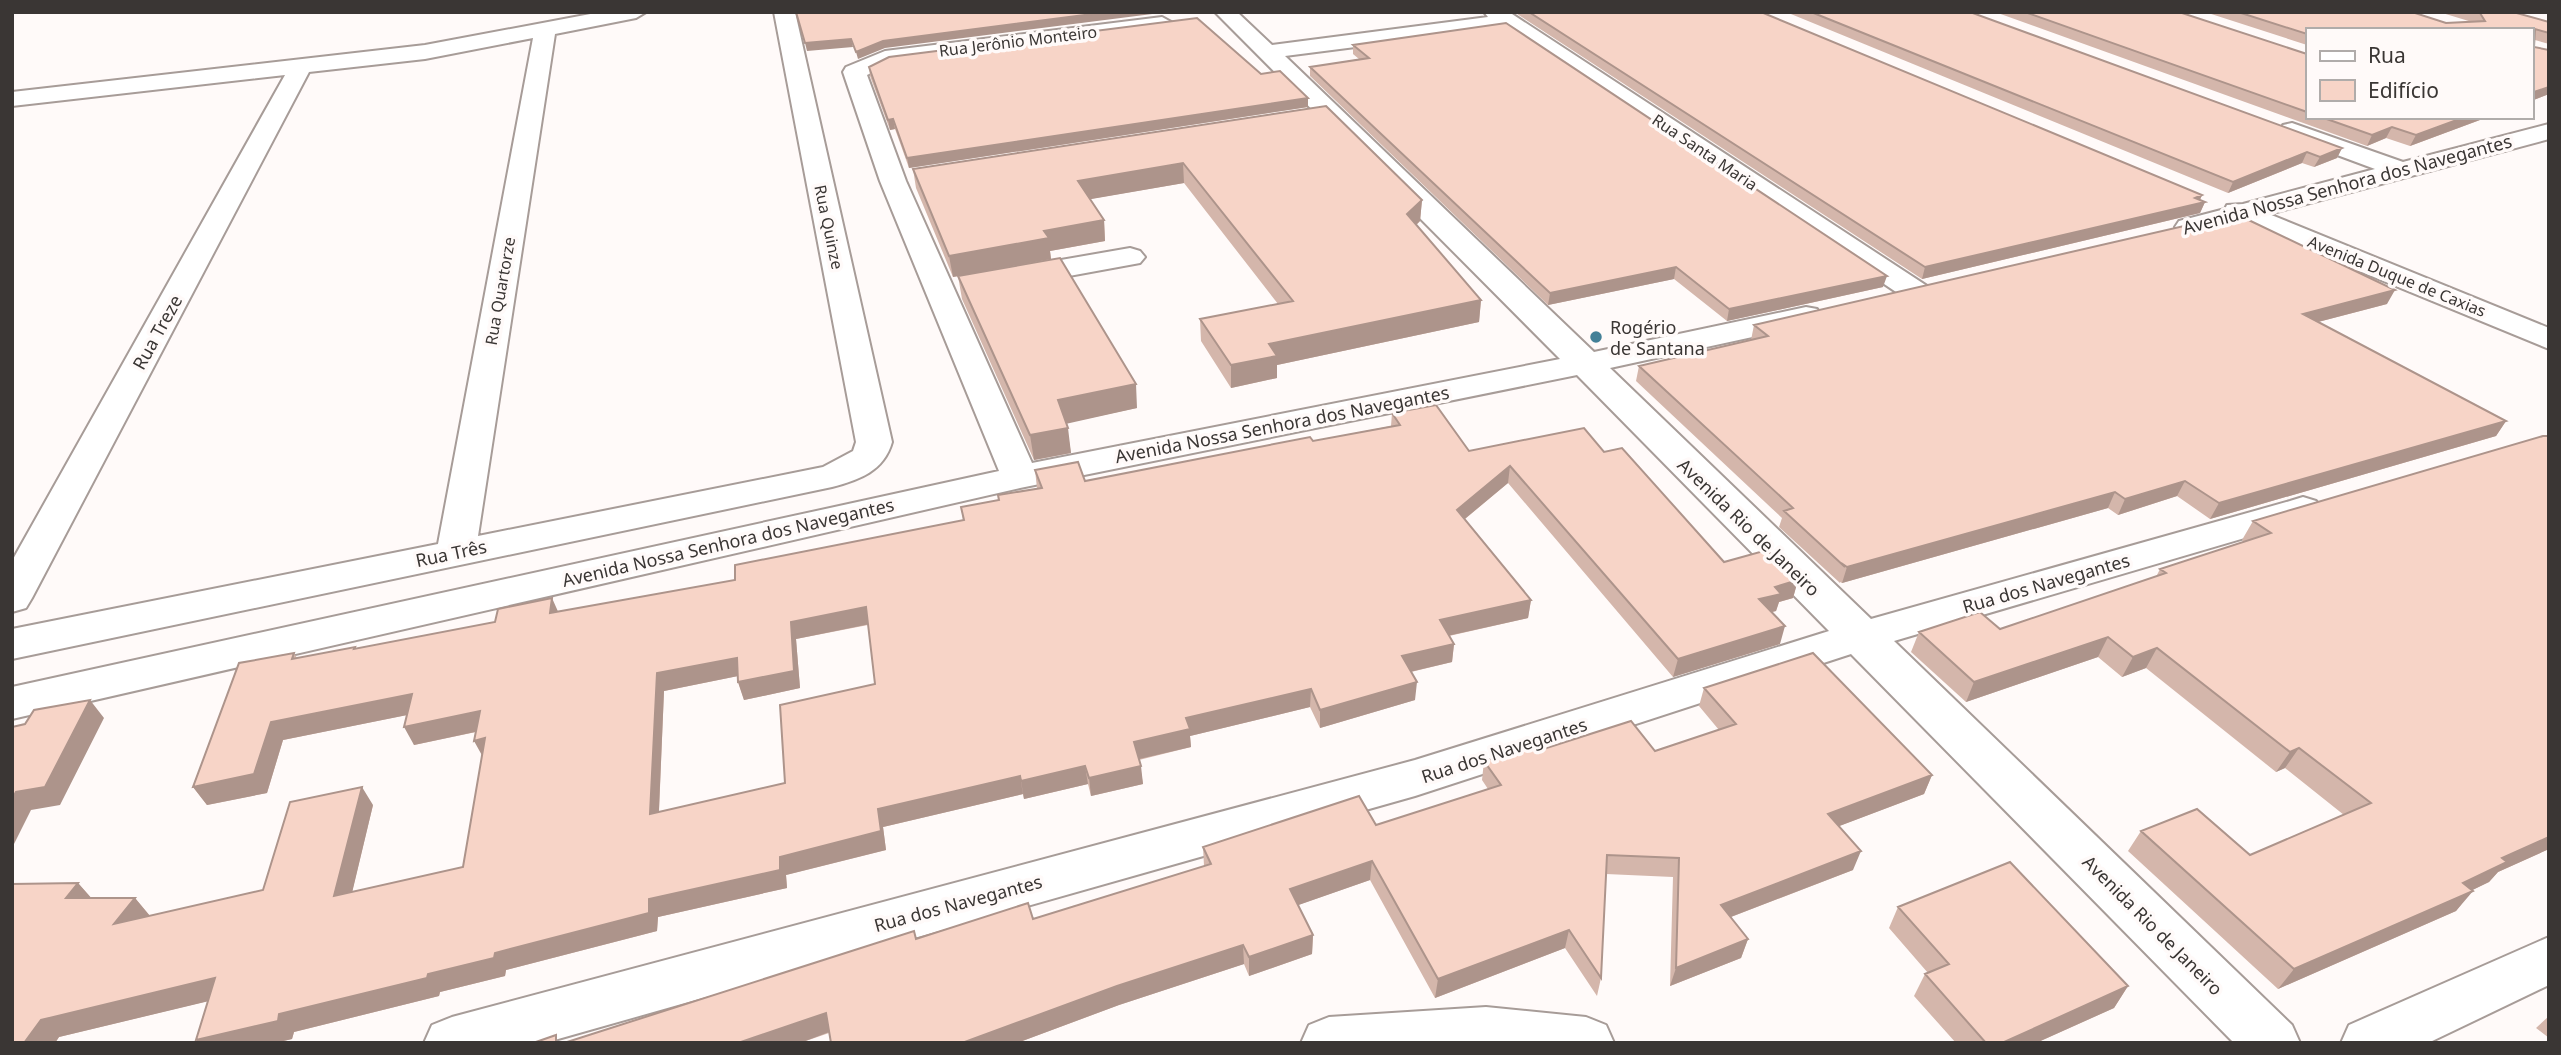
<svg xmlns="http://www.w3.org/2000/svg" width="2561" height="1055" font-family="'Noto Sans',sans-serif">
<style>
.lines{fill:none;stroke-linecap:round;stroke-linejoin:round}
.street-casing{stroke:#a79c98;stroke-width:4}
.street{fill:#fff;fill-rule:evenodd}
.wall{fill:#d4b6ab;fill-rule:evenodd}
.shaded-wall{fill:#ad948b}
.building{fill:#f7d4c7;stroke:#ad948b;stroke-width:2;fill-rule:evenodd}
.poi-dot{fill:#438097;stroke:#fffaf9;stroke-width:2.5}
.labels{text-anchor:middle;dominant-baseline:central;stroke-width:7;stroke-linejoin:round;paint-order:stroke}
.far-street-label{font-size:16px;fill:#3a3634;stroke:#fffaf9}
.street-label{font-size:18px;fill:#3a3634;stroke:#fffaf9}
.poi-label{font-size:18px;fill:#3a3634;stroke:#fffaf9;text-anchor:start}
</style>
<rect width="100%" height="100%" fill="#fffaf9"/>
<g class="lines">
<g class="street-casing">
<path id="street" d="M601 12H646L636 18 555 34 478 536 823 467 853 451 856 442 774 12H795L892 442C884 471 859 480 832 487L12 659V629L438 544 533 38 425 59 309 72 32 598 26 608 12 612V561L285 75 12 106V92L425 45Z
M1215 12H1237L1272 45 1488 17 1484 12H1509L1927 286 1931 292 1927 298 1916 301 1905 298 1504 28 1285 56 1594 352 1806 307 1817 309 1822 316 1817 323 1610 368 1871 619 2290 501 2303 497 2316 501 2322 509 2316 517 1894 641 2292 1025 2300 1043H2234L1851 654 1415 796 544 1043H424L432 1025 452 1017 1415 760 1829 631 1577 375 1020 488 12 719V687L999 471 880 181 843 72 846 67 885 51 1162 17 1173 23 1162 29 890 64 867 75 906 181 1032 463 1560 359Z
M2292 123 2403 162 2549 124V139L2269 214 2549 328V349L2240 222 2189 235 2179 233 2175 227 2179 221 2225 209 2227 205 2243 204 2375 169 2283 135 2280 130 2283 125Z
M1130 248 1140 251 1145 257 1140 263 1015 286 1004 283 1000 277 1004 271 1015 268Z
M2549 937V985L2428 1043H2341L2349 1025Z
M1486 1007 1586 1017 1606 1025 1614 1043H1301L1309 1025 1329 1017Z"/>
</g>
<use href="#street" class="street"/>
</g>
<path class="wall" d="M1514 12H1761L2202 195 2200 200 2205 202 2200 213 1922 279Z
M1786 12H1970L2342 148 2337 158 2314 167 2302 163 2228 193Z
M1995 12H2179L2307 54V117H2488L2410 146 2386 138 2367 146Z
M2205 12H2412L2446 23 2472 22 2439 12H2513L2549 22V44L2535 40 2534 47 2549 50V94L2531 101 2307 30V45Z
M1353 45 1883 287 1727 321 1674 279 1548 305 1310 76V67L1359 59 1353 54Z
M869 67 1261 74 1308 107 909 168 895 129 890 130 870 76Z
M1326 106 1422 200 1420 221 1416 225 1481 300 1479 322 1277 365V378L1231 388 1201 341 1200 319 1278 304 1184 183 1090 199 1104 220 1105 241 1050 251 1051 259 953 277 916 188 913 169Z
M958 276 1137 408 1066 423 1071 453 1034 460 962 299Z
M2387 304 2318 322 2506 421 2496 436 2210 519 2177 496 2118 515 2108 508 1842 583 1840 582V583L1779 527 1782 518 1636 381 1639 366 1751 340 1754 325Z
M1392 413 1469 451 1604 452 1724 562 1798 580 1793 598 1779 602 1776 611 1772 612 1780 644 1673 677 1508 483 1465 519 1531 600 1528 618 1449 636 1454 644 1452 662 1411 672 1415 700 1320 728 1310 707 1190 736 1191 747 1139 760 1143 784 1091 796 1088 784 1024 799 1023 794 883 827 886 850 786 875 787 888 658 917 657 931 506 970 505 976 440 992 439 996 294 1032 292 1039 275 1043H198L208 1001 59 1037 55 1043H12L78 883 91 898H135L150 916 263 890 373 805 352 892 463 867 482 755 476 732 414 745 407 715 283 740 267 793 207 805 193 787 294 653 297 658 355 647 356 649 558 612 735 580 963 520 961 507 999 500 1037 488 1035 470 1085 481 1313 441 1391 426ZM868 625 875 684 785 783 659 812 664 691 738 676V682L744 700 800 688 796 639Z
M2549 436V849L2498 872 2489 882 2472 890 2456 911 2278 989 2128 851 2141 831 2250 855 2344 815 2285 768 2276 772 2146 668 2122 677 2098 657 1966 702 1911 652 1919 632 2000 629 2156 577 2160 569 2244 542 2242 540 2253 521Z
M1704 688 1932 775 1924 794 1839 826 1853 870 1731 917 1748 939 1741 958 1670 986 1673 877 1606 874 1601 978 1597 996 1565 948 1435 998 1370 880 1298 905 1313 935 1312 954 1249 976 1244 964 1119 1005 1017 1043H831L829 1033 800 1043H564L916 939 1033 919 1204 866 1203 847 1376 825 1488 789 1482 780 1484 761 1540 750 1655 751 1719 730 1699 706Z
M1898 907 2128 986 2114 1008 2036 1043H1956L1914 996 1925 974 1928 973 1889 928Z
M2549 1016V1038L2536 1028Z"/>
<path class="shaded-wall" d="M1108 12H1168L885 48 858 59 856 52 883 41Z
M851 39 853 47 807 51 805 43Z
M2549 87V94L2531 101V93Z
M1308 98V107L909 168 907 158Z
M2465 117H2488L2410 146 2416 135Z
M893 119 895 129 890 130 888 120Z
M2392 127 2386 138 2367 146 2372 135Z
M2342 148 2337 158 2314 167 2320 157Z
M2307 152 2302 163 2228 193 2233 182Z
M1183 163 1184 183 1080 201 1078 181Z
M2202 195 2198 204 2205 202 2200 213 1922 279 1925 267 2195 198Z
M1422 200 1420 221 1406 235 1407 214Z
M1104 220 1105 241 1050 251 1051 259 953 277 949 256 1044 231Z
M1676 267 1674 279 1548 305 1550 293Z
M1887 276 1883 287 1727 321 1729 309Z
M2395 290 2387 304 2295 328 2303 314Z
M1481 300 1479 322 1277 365V378L1231 388V365L1269 344Z
M1136 384 1137 408 1061 425 1058 400Z
M2506 421 2496 436 2210 519 2219 503Z
M1068 428 1071 453 1034 460 1030 435Z
M1510 466 1508 483 1455 527 1457 510Z
M2185 481 2177 496 2118 515 2125 499Z
M2115 492 2108 508 1842 583 1847 567Z
M1798 580 1793 598 1779 602 1776 611 1754 616 1759 599 1775 587Z
M552 598 560 616 550 613Z
M1531 600 1528 618 1438 638 1440 620Z
M866 607 870 624 796 639 800 688 744 700 738 682 791 622Z
M1785 626 1780 644 1673 677 1678 659Z
M2108 637 2098 657 1966 702 1974 682Z
M1454 644 1452 662 1401 674 1402 656Z
M2157 648 2146 668 2122 677 2133 657Z
M737 658 743 675 664 691 658 832 650 814 657 673Z
M1417 682 1415 700 1320 728V710Z
M1311 689 1310 707 1190 736 1191 747 1135 760 1134 742 1186 718Z
M412 694 422 712 283 740 267 793 207 805 193 787 271 722Z
M90 700 104 718 60 805 31 810 12 848V799L16 792Z
M480 711 489 729 414 745 404 727Z
M485 738 484 759 474 741Z
M2299 748 2285 768 2276 772 2290 752Z
M1085 766 1088 784 1024 799 1021 781Z
M1141 766 1143 784 1091 796 1089 778Z
M1932 775 1924 794 1821 833 1828 814Z
M1020 776 1023 794 883 827 886 850 786 875 787 888 658 917 657 931 506 970 505 976 440 992 439 996 294 1032 292 1039 275 1043H198L196 1040 279 1014 428 974 495 953 649 899 780 857 878 809Z
M362 787 373 805 347 914 334 896Z
M2549 837V849L2498 872 2489 882 2446 903 2463 883 2502 858Z
M1861 851 1853 870 1715 923 1721 905Z
M1372 861 1370 880 1290 908V889Z
M78 883 94 901 66 898Z
M2473 891 2456 911 2278 989 2294 969Z
M135 898 150 916 114 924Z
M1569 930 1565 948 1435 998 1438 979Z
M1313 935 1312 954 1249 976V957Z
M1748 939 1741 958 1670 986 1676 968Z
M1243 945 1244 964 1119 1005 1017 1043H962L1117 986Z
M215 978 230 996 59 1037 55 1043H24L41 1020Z
M2128 986 2114 1008 2036 1043H2002Z
M826 1013 832 1031 800 1043H738Z"/>
<path class="building" d="M796 12H1108L883 41 856 52 851 39 805 43Z
M1529 12H1761L2202 195 2195 198 2205 202 1925 267Z
M1811 12H1970L2342 148 2320 157 2307 152 2233 182Z
M2025 12H2179L2307 54V112Z
M2238 12H2412L2446 23 2485 21 2480 13 2477 12H2513L2549 22V33L2535 29 2534 47 2549 50V87L2531 93V30H2307V34Z
M1197 18 1261 74 1280 71 1308 98 907 158 893 119 888 120 869 67 889 57Z
M1506 23 1887 276 1729 309 1676 267 1550 293 1310 67 1369 58 1353 45Z
M1326 106 1422 200 1407 214 1481 300 1269 344 1277 356 1231 365 1200 319 1293 301 1183 163 1078 181 1104 220 1044 231 1049 238 949 256 913 169Z
M2321 117H2465L2416 135 2392 127 2372 135Z
M2236 214 2395 290 2303 314 2506 421 2219 503 2185 481 2125 499 2115 492 1847 567 1844 565 1845 567 1784 511 1793 508 1639 366 1768 336 1754 325Z
M1060 258 1136 384 1058 400 1068 428 1030 435 958 276Z
M1436 405 1469 451 1584 428 1604 452 1622 448 1724 562 1767 550 1798 580 1775 587 1781 594 1759 599 1785 626 1678 659 1510 466 1457 510 1531 600 1440 620 1454 644 1402 656 1417 682 1320 710 1311 689 1186 718 1190 729 1134 742 1141 766 1089 778 1085 766 1021 781 1020 776 878 809 881 831 780 857V870L649 899V913L495 953 494 958 428 974 427 978 279 1014 278 1021 196 1040 215 978 41 1020 24 1043H12V884L78 883 66 898H135L114 924 263 890 290 802 362 787 334 896 463 867 485 738 474 741 480 711 404 727 412 694 271 722 254 774 193 787 239 663 294 653 292 659 355 647 354 649 495 622 498 609 552 598 550 613 735 580V565L964 520 961 507 999 500 998 495 1042 488 1035 470 1078 462 1085 481 1310 437 1313 441 1400 425 1392 413ZM866 607 875 684 780 705 785 783 650 814 657 673 737 658 738 682 794 671 791 622Z
M2543 436H2549V837L2502 858 2507 862 2463 883 2473 891 2294 969 2141 831 2197 809 2250 855 2371 803 2299 748 2290 752 2157 648 2133 657 2108 637 1974 682 1919 632 1980 612 2000 629 2166 573 2160 569 2271 533 2253 521Z
M1813 653 1932 775 1828 814 1861 851 1721 905 1748 939 1676 968 1679 858 1607 855 1601 978 1569 930 1438 979 1372 861 1290 889 1313 935 1249 957 1243 945 1117 986 962 1043H831L826 1013 738 1043H564L914 931 916 939 1028 903 1033 919 1211 864 1203 847 1359 796 1376 825 1501 785 1484 761 1536 745 1540 750 1631 721 1655 751 1736 724 1704 688Z
M90 700 45 787 16 792 12 799V727L25 724 34 710Z
M2010 862 2128 986 2002 1043H1986L1925 974 1949 964 1898 907Z
M556 1035V1043H533Z"/>
<circle class="poi-dot" cx="1596" cy="337" r="7"/>
<g class="labels">
<g class="far-street-label">
<text transform="translate(1018 41) rotate(-7)">Rua Jerônio Monteiro</text>
<text transform="translate(1705 152) rotate(34)">Rua Santa Maria</text>
<text transform="translate(829 227) rotate(78)">Rua Quinze</text>
<text transform="translate(2397 276) rotate(22)">Avenida Duque de Caxias</text>
<text transform="translate(500 291) rotate(-80)">Rua Quartorze</text>
</g>
<g class="street-label">
<text transform="translate(2347 184) rotate(-15)">Avenida Nossa Senhora dos Navegantes</text>
<text transform="translate(157 332) rotate(-61)">Rua Treze</text>
<text transform="translate(1282 424) rotate(-11)">Avenida Nossa Senhora dos Navegantes</text>
<text transform="translate(1749 527) rotate(44)">Avenida Rio de Janeiro</text>
<text transform="translate(728 542) rotate(-13)">Avenida Nossa Senhora dos Navegantes</text>
<text transform="translate(451 553) rotate(-12)">Rua Três</text>
<text transform="translate(2046 583) rotate(-16)">Rua dos Navegantes</text>
<text transform="translate(1504 750) rotate(-18)">Rua dos Navegantes</text>
<text transform="translate(958 903) rotate(-15)">Rua dos Navegantes</text>
<text transform="translate(2153 925) rotate(45)">Avenida Rio de Janeiro</text>
</g>
<g class="poi-label">
<text x="1610" y="327">Rogério<tspan x="1610" dy="21">de Santana</tspan></text>
</g>
</g>
<rect width="2561" height="1055" fill="none" stroke="#3a3634" stroke-width="28"/>
<rect x="2306" y="28" width="228" height="91" fill="#fffaf9" stroke="#b0acaa" stroke-width="2"/>
<rect x="2320" y="51" width="35" height="10" fill="#ffffff" stroke="#b0acaa" stroke-width="2"/>
<text x="2368" y="63" font-size="21" fill="#3a3634">Rua</text>
<rect x="2320" y="80" width="35" height="21" fill="#f7d4c7" stroke="#b0acaa" stroke-width="2"/>
<text x="2368" y="98" font-size="21" fill="#3a3634">Edifício</text>
</svg>
